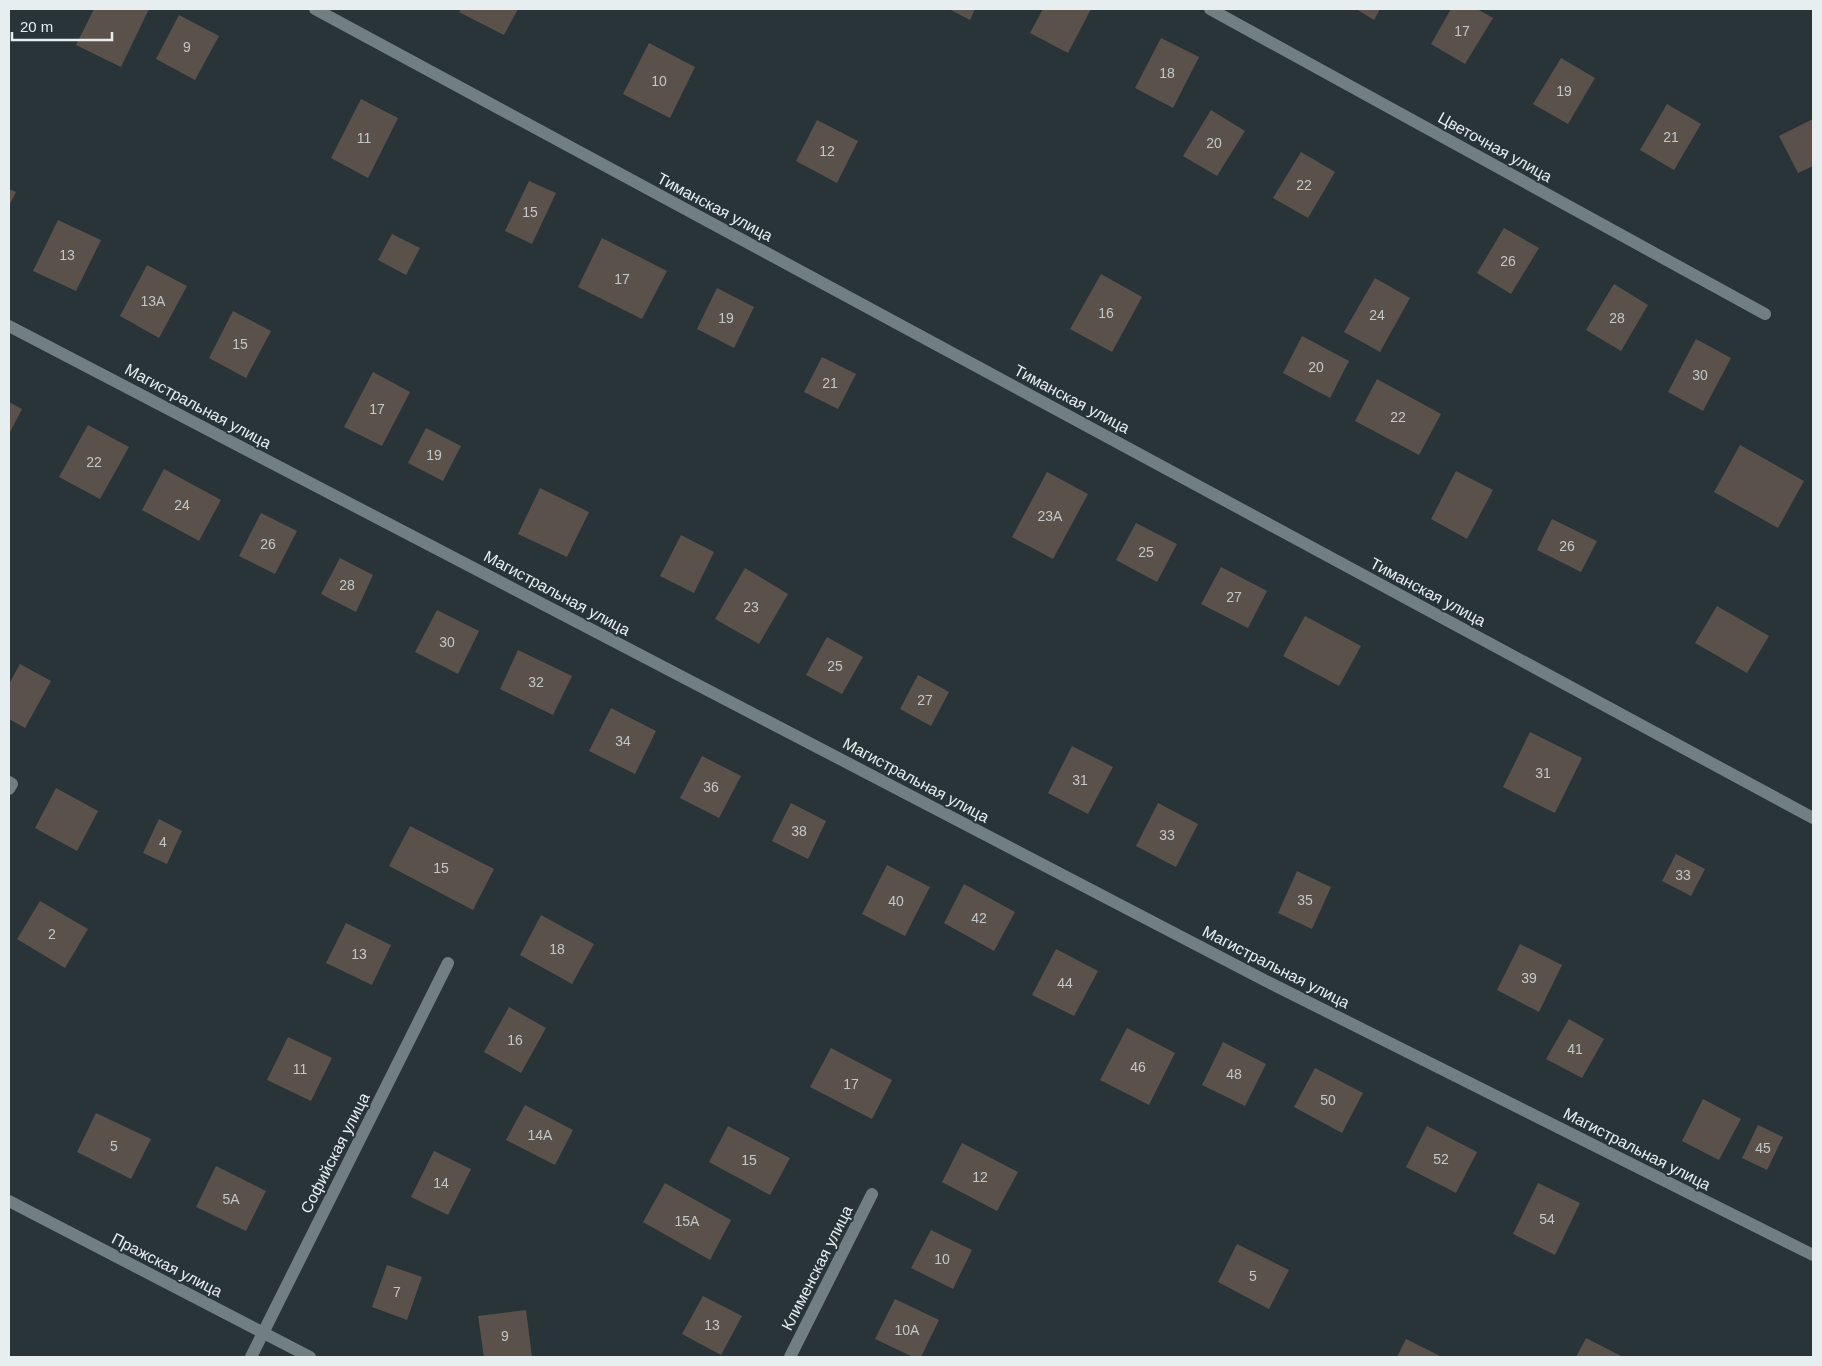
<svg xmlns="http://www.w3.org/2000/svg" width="1822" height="1366" font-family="Arial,sans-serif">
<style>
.building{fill:#5b514b}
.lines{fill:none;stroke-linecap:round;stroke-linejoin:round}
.lane{stroke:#717e82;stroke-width:12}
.street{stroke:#717e82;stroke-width:12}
.labels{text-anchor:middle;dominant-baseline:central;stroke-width:4;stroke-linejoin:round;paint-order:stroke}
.number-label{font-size:14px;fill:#c4c7c7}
.street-label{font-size:16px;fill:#e7eef0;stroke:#283437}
</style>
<rect width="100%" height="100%" fill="#283437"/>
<path class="building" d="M94 9H149L121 67 76 45Z
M461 9H518L504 35 459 12Z
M949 9H975L970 20Z
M1043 9H1091L1068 53 1030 33Z
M1356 9H1380L1374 20Z
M1451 9H1477L1493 18 1465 64 1431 44Z
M179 15 219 36 195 80 156 59Z
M1161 38 1199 57 1173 108 1135 88Z
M649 43 695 67 670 118 623 94Z
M1561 58 1595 78 1568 124 1533 104Z
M361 99 398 118 368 178 331 158Z
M1667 104 1701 124 1674 170 1640 150Z
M1211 110 1245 131 1217 176 1183 156Z
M1813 119V166L1798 173 1779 136Z
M817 120 858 141 837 183 796 161Z
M1301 152 1335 172 1308 218 1273 198Z
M529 181 556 193 532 244 505 231Z
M9 189 16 192 9 206Z
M58 220 101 240 76 291 33 271Z
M1504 228 1539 248 1511 294 1477 273Z
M392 234 420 248 406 275 378 260Z
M602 238 667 271 642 319 578 287Z
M147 265 187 286 159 338 120 316Z
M1101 274 1142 297 1112 352 1070 329Z
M1375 278 1410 298 1380 352 1344 332Z
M1614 284 1648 305 1621 351 1586 330Z
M717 288 754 307 734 348 697 329Z
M233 311 271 331 246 378 209 358Z
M1302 336 1349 361 1330 398 1283 373Z
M1696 339 1731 358 1703 411 1668 392Z
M822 357 856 374 838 409 804 392Z
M373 372 410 392 382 446 344 427Z
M1377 379 1441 414 1419 455 1355 421Z
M9 402 22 409 9 434Z
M88 425 129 447 100 499 59 477Z
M426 428 461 446 443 481 408 463Z
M1740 445 1804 481 1778 528 1714 492Z
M164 469 221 500 199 541 142 510Z
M1456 471 1493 490 1467 539 1431 519Z
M1047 472 1088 494 1053 559 1012 537Z
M540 488 589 512 567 557 518 534Z
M261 513 297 531 275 574 239 556Z
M1552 519 1597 541 1581 572 1537 550Z
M1136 523 1177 544 1157 582 1116 560Z
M681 535 714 552 694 593 660 576Z
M340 558 373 575 356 612 321 594Z
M1221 567 1267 591 1248 628 1201 604Z
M745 568 788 594 759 644 715 619Z
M1717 606 1769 636 1747 673 1695 643Z
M437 610 479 631 458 674 415 652Z
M1305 616 1361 646 1339 686 1283 656Z
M827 637 863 657 842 694 806 675Z
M518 650 572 676 553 715 500 689Z
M20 664 51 681 25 728 9 719V684Z
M918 675 949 692 931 726 900 709Z
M611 708 656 731 635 774 589 751Z
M1530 732 1582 758 1555 813 1503 787Z
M1072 746 1113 767 1088 814 1048 793Z
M702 756 741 776 719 818 680 798Z
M56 788 98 811 77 851 35 828Z
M791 803 826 821 808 859 772 841Z
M1158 803 1198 824 1176 867 1136 846Z
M159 819 182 831 167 864 143 853Z
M410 826 494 869 473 910 389 866Z
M1676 854 1705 869 1691 896 1662 881Z
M887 865 930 887 905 936 862 914Z
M1297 871 1331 887 1312 929 1278 913Z
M964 884 1015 912 994 951 944 923Z
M40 901 88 929 65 968 17 939Z
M541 915 594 944 572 984 520 955Z
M346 923 391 945 372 985 326 963Z
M1520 944 1562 965 1539 1012 1497 990Z
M1056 949 1098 971 1074 1016 1032 995Z
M509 1007 546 1028 521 1073 484 1052Z
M1569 1019 1604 1039 1582 1078 1546 1059Z
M1127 1028 1175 1053 1149 1105 1100 1080Z
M288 1037 332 1058 311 1101 267 1080Z
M1223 1042 1266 1064 1245 1106 1202 1085Z
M831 1048 892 1080 872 1119 810 1087Z
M1315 1068 1363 1093 1342 1133 1294 1107Z
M1703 1099 1741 1119 1719 1160 1682 1141Z
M525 1105 573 1130 555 1165 506 1140Z
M96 1113 151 1139 131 1179 77 1152Z
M1758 1125 1783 1137 1767 1170 1742 1158Z
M728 1126 790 1158 770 1195 709 1162Z
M1427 1126 1477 1152 1456 1193 1406 1167Z
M962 1143 1018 1172 997 1211 942 1182Z
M434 1151 471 1169 448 1215 411 1197Z
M216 1166 266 1191 246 1231 196 1207Z
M665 1183 731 1220 710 1260 643 1222Z
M1538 1183 1580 1203 1555 1255 1513 1234Z
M931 1230 972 1250 953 1289 911 1268Z
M1237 1244 1289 1270 1269 1309 1218 1282Z
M387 1265 422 1277 407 1320 372 1307Z
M703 1296 742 1316 721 1355 682 1334Z
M895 1299 939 1320 921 1357H913L875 1339Z
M526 1310 532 1357H484L478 1316Z
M1586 1338 1623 1357H1576Z
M1406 1339 1442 1357H1397Z"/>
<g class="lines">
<path class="lane" d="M9 782 12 784 9 789"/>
<path class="street" d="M315 9 1813 818
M1210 9 1765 314
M9 326 1266 981 1813 1255
M9 1201 310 1357
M251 1357 448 963
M790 1357 872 1194"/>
</g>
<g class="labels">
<g class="number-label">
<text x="1462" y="31">17</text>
<text x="187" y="47">9</text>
<text x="1167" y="73">18</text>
<text x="659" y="81">10</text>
<text x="1564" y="91">19</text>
<text x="1671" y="137">21</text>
<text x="364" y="138">11</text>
<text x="1214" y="143">20</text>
<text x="827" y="151">12</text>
<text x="1304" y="185">22</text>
<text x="530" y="212">15</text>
<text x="67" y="255">13</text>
<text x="1508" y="261">26</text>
<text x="622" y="279">17</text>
<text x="153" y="301">13А</text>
<text x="1106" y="313">16</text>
<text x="1377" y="315">24</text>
<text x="726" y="318">19</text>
<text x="1617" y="318">28</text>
<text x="240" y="344">15</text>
<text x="1316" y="367">20</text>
<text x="1700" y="375">30</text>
<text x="830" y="383">21</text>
<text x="377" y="409">17</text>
<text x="1398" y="417">22</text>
<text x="434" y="455">19</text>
<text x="94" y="462">22</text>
<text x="182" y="505">24</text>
<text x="1050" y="516">23А</text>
<text x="268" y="544">26</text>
<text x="1567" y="546">26</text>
<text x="1146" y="552">25</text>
<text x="347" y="585">28</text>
<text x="1234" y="597">27</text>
<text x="751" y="607">23</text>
<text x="447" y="642">30</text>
<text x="835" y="666">25</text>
<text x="536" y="682">32</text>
<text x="925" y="700">27</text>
<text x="623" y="741">34</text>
<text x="1543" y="773">31</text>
<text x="1080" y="780">31</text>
<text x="711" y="787">36</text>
<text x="799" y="831">38</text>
<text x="1167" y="835">33</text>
<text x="163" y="842">4</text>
<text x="441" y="868">15</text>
<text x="1683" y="875">33</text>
<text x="1305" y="900">35</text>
<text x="896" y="901">40</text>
<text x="979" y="918">42</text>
<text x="52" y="934">2</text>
<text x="557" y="949">18</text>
<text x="359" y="954">13</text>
<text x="1529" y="978">39</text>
<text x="1065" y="983">44</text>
<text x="515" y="1040">16</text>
<text x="1575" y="1049">41</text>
<text x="1138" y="1067">46</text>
<text x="300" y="1069">11</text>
<text x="1234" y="1074">48</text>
<text x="851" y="1084">17</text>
<text x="1328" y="1100">50</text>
<text x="540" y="1135">14А</text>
<text x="114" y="1146">5</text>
<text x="1763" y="1148">45</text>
<text x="1441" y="1159">52</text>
<text x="749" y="1160">15</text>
<text x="980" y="1177">12</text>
<text x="441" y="1183">14</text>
<text x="231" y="1199">5А</text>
<text x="1547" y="1219">54</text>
<text x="687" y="1221">15А</text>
<text x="942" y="1259">10</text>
<text x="1253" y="1276">5</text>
<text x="397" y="1292">7</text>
<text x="712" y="1325">13</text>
<text x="907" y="1330">10А</text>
<text x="505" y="1336">9</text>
</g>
<g class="street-label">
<text transform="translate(1495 147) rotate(29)">Цветочная улица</text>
<text transform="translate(715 207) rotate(28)">Тиманская улица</text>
<text transform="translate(1072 399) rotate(28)">Тиманская улица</text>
<text transform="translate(198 406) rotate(28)">Магистральная улица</text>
<text transform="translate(1428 592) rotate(28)">Тиманская улица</text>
<text transform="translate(557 593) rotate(28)">Магистральная улица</text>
<text transform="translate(916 780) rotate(28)">Магистральная улица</text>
<text transform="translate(1276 967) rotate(27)">Магистральная улица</text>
<text transform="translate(1637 1149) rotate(27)">Магистральная улица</text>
<text transform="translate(335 1153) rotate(-63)">Софийская улица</text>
<text transform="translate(167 1265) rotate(27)">Пражская улица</text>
<text transform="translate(817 1268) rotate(-63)">Клименская улица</text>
</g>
</g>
<rect width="1822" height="1366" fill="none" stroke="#e7eef0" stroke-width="20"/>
<path d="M12 32v8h100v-8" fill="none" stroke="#e7eef0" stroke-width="2.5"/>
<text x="20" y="32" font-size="15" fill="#e7eef0" stroke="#283437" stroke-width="4" paint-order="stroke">20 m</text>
</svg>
